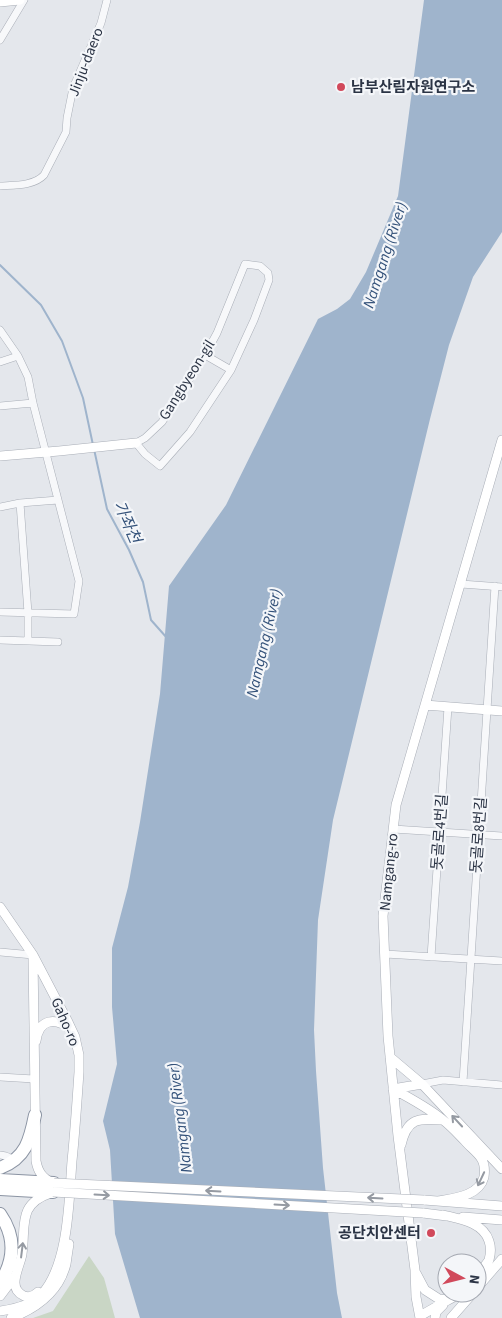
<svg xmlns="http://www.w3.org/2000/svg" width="502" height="1318" font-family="'Source Sans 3','Noto Sans KR',sans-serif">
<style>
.green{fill:#c9d6c5}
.water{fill:#9fb4cc}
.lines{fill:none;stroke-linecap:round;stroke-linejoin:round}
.stream{stroke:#9fb4cc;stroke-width:2}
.street-casing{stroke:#a9aeb7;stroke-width:8}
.secondary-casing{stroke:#a9aeb7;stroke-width:10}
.highway-casing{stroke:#8b94a3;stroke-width:14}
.street{stroke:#f7f8fa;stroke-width:7}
.secondary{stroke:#fff;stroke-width:9}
.highway{stroke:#fff;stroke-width:12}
.secondary-bridge-casing{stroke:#a9aeb7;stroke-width:10;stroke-linecap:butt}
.secondary-bridge{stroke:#fff;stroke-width:9}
.oneway{stroke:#959aa2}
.poi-dot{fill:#d1495b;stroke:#f4f6f9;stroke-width:2}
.labels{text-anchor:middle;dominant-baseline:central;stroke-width:4.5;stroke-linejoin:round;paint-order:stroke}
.street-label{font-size:15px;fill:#2b3445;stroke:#f4f6f9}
.poi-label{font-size:15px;font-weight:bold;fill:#2b3445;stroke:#f4f6f9;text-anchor:start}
.water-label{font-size:16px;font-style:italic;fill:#34527a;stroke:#f4f6f9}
</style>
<rect width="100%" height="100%" fill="#e4e7ec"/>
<path class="green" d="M89 1256 104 1278 115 1318H33L53 1311Z"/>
<path class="water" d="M424 0H502V232L473 277 449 345 430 419 333 820 318 920 314 1030 316 1071 323 1168 337 1293 342 1318H140L115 1234 110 1150 103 1121 117 1064 112 1007V948L128 887 140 822 160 694 169 586 226 505 318 319 337 309 350 299 366 272 398 196Z"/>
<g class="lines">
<path class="stream" d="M0 265 41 305 62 341 83 398 93 445
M94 449 107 509 129 550 143 582 151 620 167 638"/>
<g class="street-casing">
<path id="street" d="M0 40 24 0
M0 186C14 185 34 186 44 175L66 132 67 118 73 88 101 23 107 0
M245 264 260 266 268 273 269 280 254 320 231 370 190 432 160 466 145 454 136 443 145 438 162 422 205 355 217 333Z
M0 330 18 356 28 377 33 403 79 581 74 614 0 612
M205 355 231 370
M0 362 18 356
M0 406 33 403
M20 503 28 613V641
M0 507 20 503 58 500
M461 584 502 587
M0 640 58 642
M393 829 502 836
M0 952 33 955
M385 954 502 961
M431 957 448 707
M0 1077 34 1079
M463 1082 495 586
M422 1084 443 1080 502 1085
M0 1155 6 1156 14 1160"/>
</g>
<g class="secondary-casing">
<path id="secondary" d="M0 2 20 0
M0 456 59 451 136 443
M425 705 502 711
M0 907 33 955 67 1020 75 1037 79 1055V1072C77 1102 75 1131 72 1161 69 1199 69 1264 42 1294 32 1305 14 1309 0 1311
M33 958 36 1161C38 1172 42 1177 52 1183
M36 1041C39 1018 56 1017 71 1030
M390 1057 422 1084 502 1169
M393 1089C410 1098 427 1107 443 1120 451 1126 458 1134 465 1141 470 1147 477 1152 481 1158 485 1164 485 1170 484 1177 479 1196 455 1198 438 1201
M393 1089 422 1084
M401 1145C407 1118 418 1118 442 1120
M424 1200 502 1206
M423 1213 447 1216
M443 1215C459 1219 483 1222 489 1241 491 1247 491 1253 489 1260 486 1265 481 1270 477 1275
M463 1217 502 1220
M416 1273 425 1290 439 1299 448 1300 461 1293
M477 1288 502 1259
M38 1292C34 1296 29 1298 24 1296 6 1288 20 1267 22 1254 26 1226 17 1204 51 1193
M0 1296 15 1276
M11 1318C37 1308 59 1292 66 1264 67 1257 68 1250 69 1244
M420 1318 416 1297 415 1270 398 1136 388 1036 383 916 396 805 502 440
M421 1318 420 1316 448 1300
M435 1318 436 1312 443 1305
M451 1318 473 1293"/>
</g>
<g class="highway-casing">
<path id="highway" d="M0 1168C26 1158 30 1140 35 1115
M0 1180 54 1183
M0 1189 53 1192
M0 1214C16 1237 15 1260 0 1283"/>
</g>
<use href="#street" class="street"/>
<use href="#secondary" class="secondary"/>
<use href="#highway" class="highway"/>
<g class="secondary-bridge-casing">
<path id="secondary-bridge" d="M54 1183 424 1200
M53 1192 423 1213"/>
</g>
<use href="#secondary-bridge" class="secondary-bridge"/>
</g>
<defs><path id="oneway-shaft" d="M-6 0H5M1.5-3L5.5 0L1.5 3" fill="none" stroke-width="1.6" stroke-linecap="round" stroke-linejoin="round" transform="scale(1.25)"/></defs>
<g class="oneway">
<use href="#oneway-shaft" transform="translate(457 1121) rotate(-133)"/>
<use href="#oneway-shaft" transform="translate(481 1179) rotate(115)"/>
<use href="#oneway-shaft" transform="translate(213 1191) rotate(-177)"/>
<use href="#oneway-shaft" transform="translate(102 1195) rotate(3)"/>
<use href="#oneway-shaft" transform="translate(375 1198) rotate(-177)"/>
<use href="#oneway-shaft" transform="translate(282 1205) rotate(3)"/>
<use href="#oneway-shaft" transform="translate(22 1250) rotate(-83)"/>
</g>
<g class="poi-dot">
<circle cx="341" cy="87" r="5"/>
<circle cx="431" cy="1233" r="5"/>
</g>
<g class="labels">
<g class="street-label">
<text transform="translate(86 62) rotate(-69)">Jinju-daero</text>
<text transform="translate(187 380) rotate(-58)">Gangbyeon-gil</text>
<text transform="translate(440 832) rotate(-86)">돗골로4번길</text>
<text transform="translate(479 835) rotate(-86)">돗골로8번길</text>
<text transform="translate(389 872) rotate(-84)">Namgang-ro</text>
<text transform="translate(65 1022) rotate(67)">Gaho-ro</text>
</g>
<g class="poi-label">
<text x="351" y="87">남부산림자원연구소</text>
<text x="421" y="1233" text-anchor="end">공단치안센터</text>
</g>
<g class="water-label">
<text transform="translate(385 255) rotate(-72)">Namgang (River)</text>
<text transform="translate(127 522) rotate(66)">가좌천</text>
<text transform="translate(264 643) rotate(-77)">Namgang (River)</text>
<text transform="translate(180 1118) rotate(-97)">Namgang (River)</text>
</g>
</g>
<g transform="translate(462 1278) rotate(97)"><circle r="24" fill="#f4f6f9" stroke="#a4a8b1"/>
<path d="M0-4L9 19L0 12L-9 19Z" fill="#d1495b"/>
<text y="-8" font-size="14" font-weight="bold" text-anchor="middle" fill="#2b3445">N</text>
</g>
</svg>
